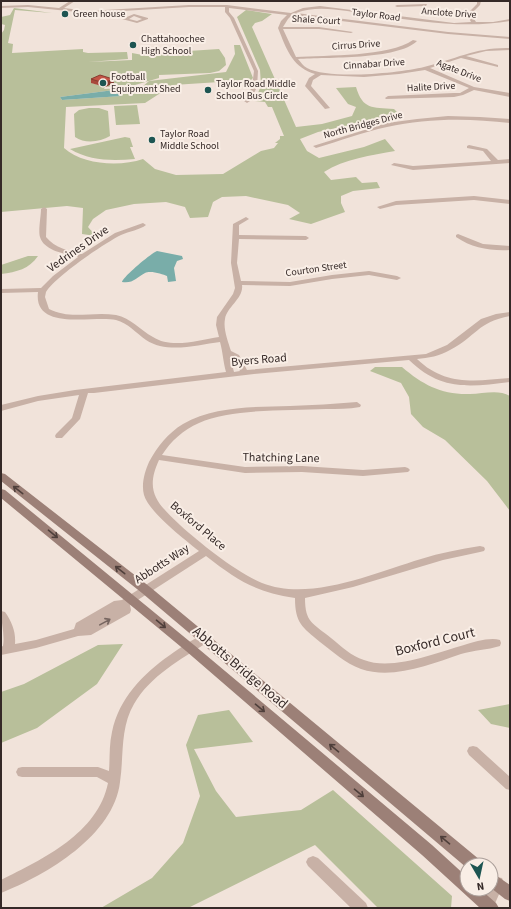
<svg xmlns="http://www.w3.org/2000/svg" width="511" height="909" font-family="'Source Sans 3',sans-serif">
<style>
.green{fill:#b8bf9a;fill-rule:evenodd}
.water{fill:#79ada9}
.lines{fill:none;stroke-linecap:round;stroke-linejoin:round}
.street{fill:#c8b1a6;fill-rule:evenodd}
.secondary{fill:#9c8077;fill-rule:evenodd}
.wall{fill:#a8483b}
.shaded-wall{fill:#883b30}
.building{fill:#c35445;stroke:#883b30}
.oneway{stroke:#4f3f3b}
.oneway2{stroke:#776660}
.poi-dot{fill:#1d5552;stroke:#f9eee6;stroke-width:1.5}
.labels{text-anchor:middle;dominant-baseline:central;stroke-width:4;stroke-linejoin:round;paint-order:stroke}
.far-street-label{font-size:10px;fill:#352927;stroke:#f9eee6}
.far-poi-label{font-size:10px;fill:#352927;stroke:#f9eee6;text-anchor:start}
.street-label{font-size:12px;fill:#352927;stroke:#f9eee6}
.near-street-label{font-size:14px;fill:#352927;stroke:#f9eee6}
</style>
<rect width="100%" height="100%" fill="#f1e3da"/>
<path class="green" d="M14 8 52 13 15 10 8 43 13 44 12 53 83 49V52L88 53 127 52 128 59 88 62 132 60V53L148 56 158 53 219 49 225 58 226 65 219 71 210 73 159 75V78L135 85 105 87 113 83H92L105 87 104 89 142 87 149 81 226 72 235 54 234 45H240L253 78 251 80 173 85 145 103 66 107 64 148C83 165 120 167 143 159L155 169 176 175 223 174 261 151 274 148 278 143H275L280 139V136H284L272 107H268L265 102 255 101V99L260 100 262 98 257 96 261 85 260 70 237 17 246 10 272 14 262 21 255 23 252 27 296 127 322 124 352 116 356 107 348 104 336 88 356 87C363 110 372 107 394 109L399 114 318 132 300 139 307 151 319 158 364 147 385 139 395 151C372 155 344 159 324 172L331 180 356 177 362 183 377 182 380 188 353 191 341 196V203L345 212 311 224 289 219 300 213 288 205 246 196 222 197 213 202 208 217 190 218 185 207 166 202 134 204 106 210 93 219 88 227 96 236 82 234 83 208 67 206 1 212V34L4 30 5 25 1 24V17L10 15ZM114 90H129L125 94H120L121 96 62 100 60 97Z
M137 105 140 124 116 125 114 106Z
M89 108H99L108 111 110 136C100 142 85 144 75 137L74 114 79 110Z
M125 137 130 138 133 147H130L135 159C112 161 90 161 70 149Z
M28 256H38C29 269 17 272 1 274V265Z
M375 367H402C423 385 442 395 470 394 483 394 498 389 510 396V511L487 481 445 440 423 427 411 414 409 397 401 383 370 371Z
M123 644 97 684 37 728 1 743V692L24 684 98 645Z
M510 704V728L491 724 478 710Z
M229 710 253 742 194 749 216 791 236 817 301 810 333 790 452 896 451 908H378L315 845 188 908H101L152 878 183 843 200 796 186 745 198 715Z"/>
<path class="water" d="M114 90H130L125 94H120L122 96 62 100 60 97Z
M157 251 182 256 183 259 177 261 174 268 176 281 168 282 167 276C163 274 150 270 145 273 137 277 133 284 122 282 123 277 150 254 157 251Z"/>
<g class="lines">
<path class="street" d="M70 1H75L64 8 88 11 189 5H227L291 13 303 8 320 6 454 23 471 22 467 14 477 4V1H481L480 5 471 14 476 22H493L510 19V21C464 29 419 21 372 15 348 12 320 4 296 13L448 32 510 37V39L448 34 292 15 288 19 283 27H319L353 32 351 33 319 29H283L296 57C327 55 389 57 413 40L417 41C398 60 326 57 298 59 301 62 303 66 307 68 329 80 400 73 424 67 456 59 476 47 510 48V50L486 51 466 56 498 65V67L461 58 430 68 474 87 510 93V97L474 90 463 95 454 97 386 99 385 98 388 96 454 93H460L469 88 425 70 399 74 364 77 321 75 313 80 311 86 330 108 325 109 305 86 309 78 315 74C294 68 287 51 280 33L278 28 281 21 287 15 229 8V12L234 18 258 71 257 87 250 101 247 103 244 101 252 87 254 71 230 18 225 12V7H189L88 13 28 7 1 8V6L28 5 59 8Z
M427 4 426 6 397 7 395 6 397 5Z
M134 14 148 18V19L137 23 122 19ZM134 16 142 19 137 21 129 19Z
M448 116 480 117 510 119V123C469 118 427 118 387 127 363 132 340 141 316 148L313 146 387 123 417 119Z
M469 145 487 149 498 160 510 159V163L413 170 391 165 394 163 413 166 491 161 483 151 467 148V146Z
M474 196 510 200V204L474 200 396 205 380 209 377 207 396 201Z
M44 207 47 209 46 237C55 248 69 251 82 254L115 233 143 223 146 225C140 230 129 231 121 235 103 244 55 277 46 292L45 297 49 309C70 320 93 311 116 315 131 318 140 330 153 337 171 349 199 340 219 337L216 325 217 317 233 294 235 288 231 263 233 224 246 217 249 219 239 225V235L306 236 309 238 306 240 239 239 237 263 241 281 290 282 332 275 369 271 397 276 401 278 397 280 369 275 332 279 290 286 242 285C244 298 227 307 225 319 223 329 228 341 231 351L239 355 247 370 426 354 447 345 481 319 496 314 510 312V316C477 322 476 337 450 350 440 356 428 358 417 359 445 386 474 381 510 378V382C469 387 441 391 409 360L254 374 94 393H88L80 419 62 438H56L55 436 56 434 72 418 79 395 38 401 1 411V405L38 396 75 390 226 372C223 361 223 353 220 342 197 345 167 354 146 340 136 333 128 323 116 320 94 315 33 332 38 292L1 293V289L41 288 53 276 78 257C66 254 44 251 40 237 38 231 41 216 41 209ZM230 357 233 359 240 371 234 372Z
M458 234 483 244 510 246V250C490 251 472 248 456 237V235Z
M357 402 361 405 360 407C349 409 337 409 326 409 289 411 232 408 199 423 183 430 171 441 162 455L245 467 302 466 363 470 405 467 408 468 410 470 408 472 363 476 302 472 245 473 159 460C144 492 158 504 180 525 201 544 236 572 262 583 310 602 374 573 421 559 440 553 460 549 480 546L484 547 485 549 484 551 480 552 443 560 353 587 305 598C305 623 313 623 331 638 341 646 351 656 364 660 392 671 436 653 464 645 474 642 490 637 500 640L501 643 500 646C487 650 474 650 461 654 431 664 393 680 361 669 345 663 333 652 320 642 302 627 295 623 295 598 255 592 237 580 206 556L130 605 131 610 130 613 91 635 78 636 36 648 1 655V647L3 646C5 634 1 623 1 611L5 612C12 622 16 632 15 644L36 640 74 629 76 623 114 601 122 600 199 551C184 539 149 512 144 495 141 484 145 471 149 462 157 447 168 433 183 424 214 406 255 407 290 406 312 405 335 404 357 402Z
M204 635 208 636 209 639 208 642C181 659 150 676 134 704 120 728 124 755 120 782 114 835 47 875 1 893V880C43 859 98 833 108 783L97 777H22L18 776 16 772 18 768 22 767H98L109 771C110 758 109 745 112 732 119 698 143 674 170 655 180 648 192 639 204 635Z
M473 746 477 747 510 777V790L506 789 469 755 467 751 469 747Z
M313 856 318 858 366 903 368 908H351L308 866 306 862 308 858Z
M497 877 502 878 504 883 493 908H479L488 889H491L492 878Z"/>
<path class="secondary" d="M1 473 5 474 150 587 480 860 482 865H467V868L142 593 1 481Z
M1 489 5 490 194 645 432 845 467 877V889H480L496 903 499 908H480L422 855 186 651 1 498Z
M491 872 510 885V901L505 899 491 888Z"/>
</g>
<path class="wall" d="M91 79 114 83 105 87 91 83Z"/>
<path class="shaded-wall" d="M113 79 114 83 105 87 104 83Z"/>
<path class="building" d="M100 75 113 79 104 83 91 79Z"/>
<defs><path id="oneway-shaft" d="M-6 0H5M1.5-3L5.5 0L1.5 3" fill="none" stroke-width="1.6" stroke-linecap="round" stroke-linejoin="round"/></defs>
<g class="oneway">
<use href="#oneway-shaft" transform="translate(18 490) rotate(-142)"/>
<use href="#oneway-shaft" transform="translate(53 534) rotate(40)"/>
<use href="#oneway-shaft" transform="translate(120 570) rotate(-142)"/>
<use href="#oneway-shaft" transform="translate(161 624) rotate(40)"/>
<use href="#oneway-shaft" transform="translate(260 708) rotate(40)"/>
<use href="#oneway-shaft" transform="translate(334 748) rotate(-140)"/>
<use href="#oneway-shaft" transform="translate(359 793) rotate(40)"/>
<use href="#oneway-shaft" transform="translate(445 840) rotate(-140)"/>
</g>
<use class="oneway2" href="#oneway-shaft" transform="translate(105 622) rotate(-29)"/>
<g class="poi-dot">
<circle cx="65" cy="14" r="4"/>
<circle cx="133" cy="45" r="4"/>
<circle cx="103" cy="83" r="4"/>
<circle cx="208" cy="90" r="4"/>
<circle cx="152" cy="140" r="4"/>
</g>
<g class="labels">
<g class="far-street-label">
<text transform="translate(449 13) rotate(4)">Anclote Drive</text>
<text transform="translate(376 15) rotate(7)">Taylor Road</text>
<text transform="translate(316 20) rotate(3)">Shale Court</text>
<text transform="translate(356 45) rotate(-4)">Cirrus Drive</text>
<text transform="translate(374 64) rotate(-4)">Cinnabar Drive</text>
<text transform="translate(459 71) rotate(21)">Agate Drive</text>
<text transform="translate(431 87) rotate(-3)">Halite Drive</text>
<text transform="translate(363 125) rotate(-15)">North Bridges Drive</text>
<text transform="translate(316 269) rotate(-8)">Courton Street</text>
</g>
<g class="far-poi-label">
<text x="73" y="14">Green house</text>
<text x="141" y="39">Chattahoochee<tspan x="141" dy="12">High School</tspan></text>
<text x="111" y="77">Football<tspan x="111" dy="12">Equipment Shed</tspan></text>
<text x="216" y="84">Taylor Road Middle<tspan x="216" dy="12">School Bus Circle</tspan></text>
<text x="160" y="134">Taylor Road<tspan x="160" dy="12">Middle School</tspan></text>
</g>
<g class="street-label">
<text transform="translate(78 249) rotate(-35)">Vedrines Drive</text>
<text transform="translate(259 360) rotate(-5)">Byers Road</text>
<text transform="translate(281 458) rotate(1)">Thatching Lane</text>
<text transform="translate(198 526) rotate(40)">Boxford Place</text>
<text transform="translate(162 564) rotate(-33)">Abbotts Way</text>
</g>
<g class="near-street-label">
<text transform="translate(435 642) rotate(-14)">Boxford Court</text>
<text transform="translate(240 668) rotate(40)">Abbotts Bridge Road</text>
</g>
</g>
<rect width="511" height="909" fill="none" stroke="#352927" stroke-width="4"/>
<g transform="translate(479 877) rotate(171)"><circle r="19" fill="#f9eee6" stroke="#ab9f9a"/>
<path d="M0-3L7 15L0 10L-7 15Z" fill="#1d5552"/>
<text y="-6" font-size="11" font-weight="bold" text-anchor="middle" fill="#352927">N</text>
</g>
</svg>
